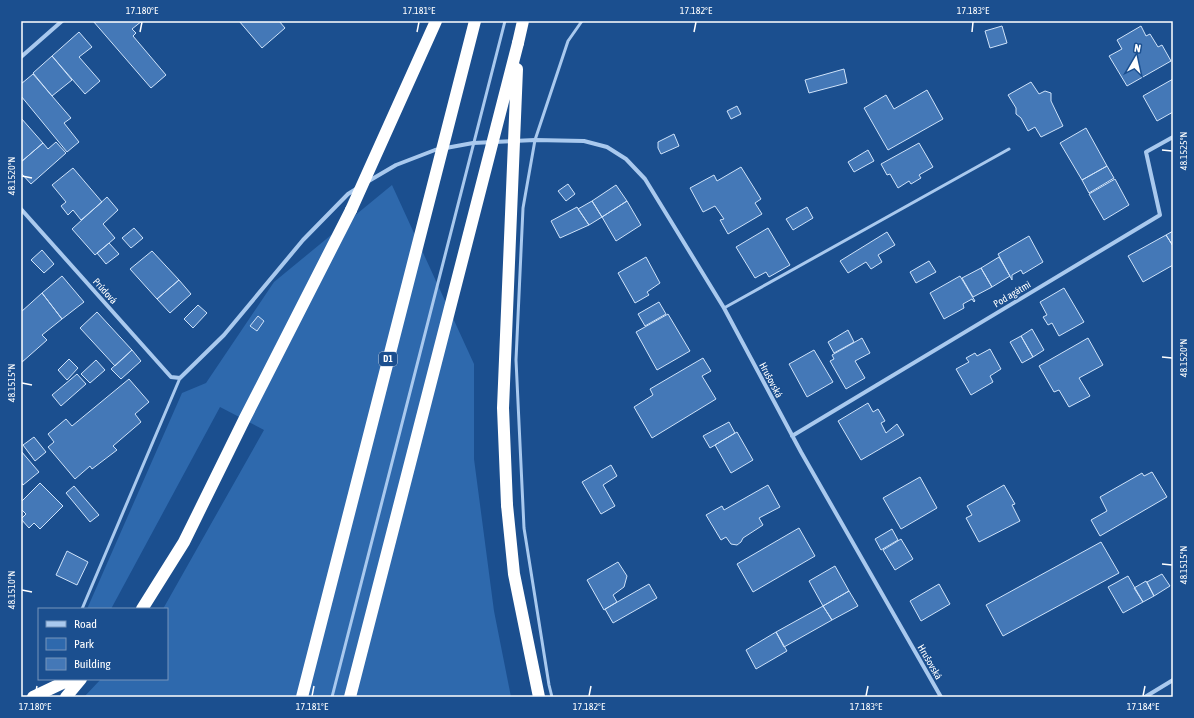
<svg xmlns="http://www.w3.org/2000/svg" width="1194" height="718" font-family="'Asap Condensed',sans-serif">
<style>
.green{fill:#2e69ad}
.building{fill:#4478b7;stroke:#cfe3fa}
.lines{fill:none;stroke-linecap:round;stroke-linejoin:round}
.service{stroke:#a9c9ee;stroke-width:3}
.minor{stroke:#a9c9ee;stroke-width:4}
.motorway{stroke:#fff;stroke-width:12}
.motorway-bridge{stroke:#fff;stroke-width:12}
.ticks{fill:none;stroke:#fff;stroke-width:1.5}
.labels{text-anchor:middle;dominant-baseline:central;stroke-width:3;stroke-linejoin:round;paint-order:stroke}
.shield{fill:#1b4f8f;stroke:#bbcadd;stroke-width:1}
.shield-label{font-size:9px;font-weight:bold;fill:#fff}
.street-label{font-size:10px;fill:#fff;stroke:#1b4f8f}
.neatline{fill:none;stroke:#fff;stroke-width:1.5}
.ticks-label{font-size:10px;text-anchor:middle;fill:#fff}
</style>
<rect width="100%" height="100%" fill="#1b4f8f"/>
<path class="green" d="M392 185 474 364V459L494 611 511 697H84L101 679H167V609H163L264 430 220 407 111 609H87L182 393 206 383 274 282Z"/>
<path class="building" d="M93 21H142L132 29 136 33 133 36 166 75 151 88Z
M239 21H279L285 28 262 48Z
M1002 26 1007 43 990 48 985 31Z
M1141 26 1146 36 1150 34 1158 47 1162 45 1171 61 1127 86 1109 56 1122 49 1117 40Z
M79 32 92 47 79 57 100 81 85 94 52 56Z
M52 56 72 80 52 96 33 73Z
M844 69 847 83 809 93 805 80Z
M33 74 71 118 64 123 79 142 67 152 21 96V84Z
M1173 79V112L1157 121 1143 96Z
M1031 82 1039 94 1045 91 1051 93V101L1063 126 1041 137 1035 127 1028 131 1021 118 1016 114V108L1008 95Z
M927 90 943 119 888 150 864 108 886 95 894 109Z
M737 106 741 114 731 119 727 111Z
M21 118 43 143 21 162Z
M1086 128 1107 166 1082 180 1060 143Z
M674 134 679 146 661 154 658 148V142Z
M56 142 66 153 31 184 21 173V162L43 143 48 149Z
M919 143 933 167 919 175 921 178 911 184 909 181 898 188 890 174 887 175 881 164Z
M868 150 874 161 854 172 848 162Z
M1107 166 1114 178 1089 193 1082 180Z
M741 167 761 199 755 203 762 214 728 234 720 220 724 219 715 206 703 212 690 188 714 175 717 181Z
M73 168 102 202 81 220 73 210 68 215 61 206 66 202 52 185Z
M1115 179 1129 205 1104 220 1089 194Z
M568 184 575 194 566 201 558 191Z
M616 185 627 201 602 217 592 201Z
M107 197 118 210 103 224 115 238 95 255 72 229Z
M592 201 602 217 589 225 578 209Z
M627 201 641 225 616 241 602 217Z
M577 207 589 225 560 238 551 221Z
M807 207 813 218 793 230 786 219Z
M134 228 143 238 131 248 122 238Z
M768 228 790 265 769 277 766 272 755 278 736 247Z
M1173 231V246L1166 235Z
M887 232 895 245 878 255 882 262 871 269 866 262 848 273 840 261Z
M1166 235 1173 246V265L1143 282 1128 256Z
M1029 236 1043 262 1023 274 1021 270 1012 275V280L998 254Z
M109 243 119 254 106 264 97 253Z
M42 250 54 264 44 273 31 260Z
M152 251 179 280 157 299 130 269Z
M646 257 660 283 647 292 649 295 635 303 618 273Z
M999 257 1010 276 992 287 981 268Z
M929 261 936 272 916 283 910 272Z
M981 268 992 287 973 297 962 278Z
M62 276 84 302 62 319 42 293Z
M960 276 975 301 974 302 972 299 963 304 964 308 944 319 930 293Z
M179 280 191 294 170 313 157 299Z
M1064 288 1084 322 1059 336 1052 323 1048 325 1043 317 1047 315 1040 302Z
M42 293 62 319 42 335 47 340 21 363V312Z
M659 302 666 314 645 326 638 314Z
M198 305 207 313 193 328 184 319Z
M97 312 132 350 115 366 80 328Z
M668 314 690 351 657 370 636 332Z
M258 316 264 321 257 331 250 326Z
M1032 329 1044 350 1033 357 1021 336Z
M848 330 854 342 834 353 828 342Z
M1021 336 1033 357 1022 363 1010 342Z
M862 338 870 353 855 361 865 378 846 389 830 361 834 359 832 355Z
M1088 338 1103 365 1079 378 1090 396 1069 407 1059 390 1054 392 1039 366Z
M990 349 1001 369 990 376 993 382 971 395 956 369 969 362 966 358 975 353 977 356Z
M132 350 141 361 121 379 111 369Z
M814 350 833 382 807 397 789 364Z
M703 358 711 371 702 376 716 399 652 438 634 407 653 395 650 389Z
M69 359 78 368 67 380 58 370Z
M96 360 105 370 90 383 81 374Z
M77 374 86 384 61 406 52 395Z
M129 379 149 402 135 414 141 422 113 446 117 450 92 469 90 466 75 479 48 447 54 442 48 434 66 419 72 426Z
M868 403 873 412 878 409 885 421 881 423 886 433 897 424 904 435 861 460 838 421Z
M729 422 735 433 710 448 703 436Z
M737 432 753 460 731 473 715 445Z
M34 437 46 452 35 461 23 445Z
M21 451 39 472 23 485 21 482Z
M611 465 617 476 603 485 615 506 601 514 582 482Z
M1152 472 1167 497 1100 536 1091 520 1107 511 1100 497 1142 473 1144 476Z
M920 477 937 508 901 529 883 498Z
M40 483 63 506 40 529 34 523 29 528 21 519 26 514 21 509V502Z
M768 485 780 507 759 518 763 525 743 538 741 542 737 545 731 544 726 537 721 540 706 515 722 506 724 510Z
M1004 485 1015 504 1012 505 1020 521 979 542 966 518 972 515 967 506Z
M74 486 99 515 90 522 66 493Z
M799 528 815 556 753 592 737 564Z
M892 529 898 540 881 550 875 539Z
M901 539 913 559 895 570 883 550Z
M1101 542 1119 573 1003 636 986 605Z
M67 551 88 562 77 585 56 575Z
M618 562 627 576 624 587 613 595 617 602 604 610 587 580Z
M835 566 849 591 823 606 809 581Z
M1162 574 1170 586 1154 596 1147 582Z
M1128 576 1143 602 1123 613 1108 587Z
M1146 581 1154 596 1143 602 1134 588Z
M649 584 657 598 613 623 605 609Z
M939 584 950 604 921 621 910 601Z
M849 591 858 606 832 620 823 606Z
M823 606 832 620 784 647 776 632Z
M776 632 787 651 756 669 746 650Z"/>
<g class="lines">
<path class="service" d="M724 308 1009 149
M82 609 180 378
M332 697 505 21
M552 697 549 685 524 528 516 360 523 208 535 140 568 41 582 21"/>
<path class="minor" d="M21 57 62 21
M367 182 396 165 435 150 473 143 535 140 584 141 607 147 626 159 645 179 724 308 801 452 941 697
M21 209 171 377 180 378 224 335 303 240 348 194 356 189
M792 436 1160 215 1146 152 1173 137
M1145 697 1173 680"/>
<path class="motorway" d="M518 43 523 21
M507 505 514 574 539 697
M142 609 184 542 245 418 351 210
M33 697 71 679
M66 697 81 679"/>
<path class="motorway-bridge" d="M351 210 436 21
M507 505 503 408 517 69
M302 697 475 21
M350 697 518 43"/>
</g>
<path class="ticks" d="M140 32 142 22M417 32 419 22M694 32 696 22M972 32 973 22M1162 150 1172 151M22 176 32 178M1162 357 1172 358M22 383 32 385M1162 564 1172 565M22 590 32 592M35 696 37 686M312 696 314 686M589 696 591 686M866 696 868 686M1143 696 1145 686"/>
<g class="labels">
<rect class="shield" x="379" y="352" width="18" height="14" rx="3"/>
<g class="shield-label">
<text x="388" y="359">D1</text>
</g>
<g class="street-label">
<text transform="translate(105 291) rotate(48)">Prúdová</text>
<text transform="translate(1012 294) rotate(-31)">Pod agátmi</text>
<text transform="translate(771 380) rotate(62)">Hrušovská</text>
<text transform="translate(930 662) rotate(60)">Hrušovská</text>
</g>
</g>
<rect width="1194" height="718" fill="none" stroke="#1b4f8f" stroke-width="44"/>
<rect x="38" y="608" width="130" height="72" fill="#1b4f8f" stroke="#7695bc"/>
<rect x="46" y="621" width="20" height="6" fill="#a9c9ee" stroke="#7695bc"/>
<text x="74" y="628" font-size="12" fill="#ffffff">Road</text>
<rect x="46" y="638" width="20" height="12" fill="#2e69ad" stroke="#7695bc"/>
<text x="74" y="648" font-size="12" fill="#ffffff">Park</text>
<rect x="46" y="658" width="20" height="12" fill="#4478b7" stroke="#7695bc"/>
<text x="74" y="668" font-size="12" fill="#ffffff">Building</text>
<g transform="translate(1136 58) rotate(9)" stroke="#1b4f8f" stroke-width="3" paint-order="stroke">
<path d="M0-3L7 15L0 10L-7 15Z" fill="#ffffff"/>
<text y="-6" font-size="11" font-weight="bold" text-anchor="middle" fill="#ffffff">N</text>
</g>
<rect x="22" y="22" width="1150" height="674" class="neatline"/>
<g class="ticks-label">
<text x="142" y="14">17.180°E</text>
<text x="419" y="14">17.181°E</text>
<text x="696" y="14">17.182°E</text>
<text x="973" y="14">17.183°E</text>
<text transform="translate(1183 151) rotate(-90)" y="4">48.1525°N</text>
<text transform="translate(11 176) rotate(-90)" y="4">48.1520°N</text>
<text transform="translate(1183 358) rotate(-90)" y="4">48.1520°N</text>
<text transform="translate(11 383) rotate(-90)" y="4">48.1515°N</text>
<text transform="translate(1183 565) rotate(-90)" y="4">48.1515°N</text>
<text transform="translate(11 590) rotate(-90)" y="4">48.1510°N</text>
<text x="35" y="710">17.180°E</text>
<text x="312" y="710">17.181°E</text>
<text x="589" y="710">17.182°E</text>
<text x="866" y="710">17.183°E</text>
<text x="1143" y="710">17.184°E</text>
</g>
</svg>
